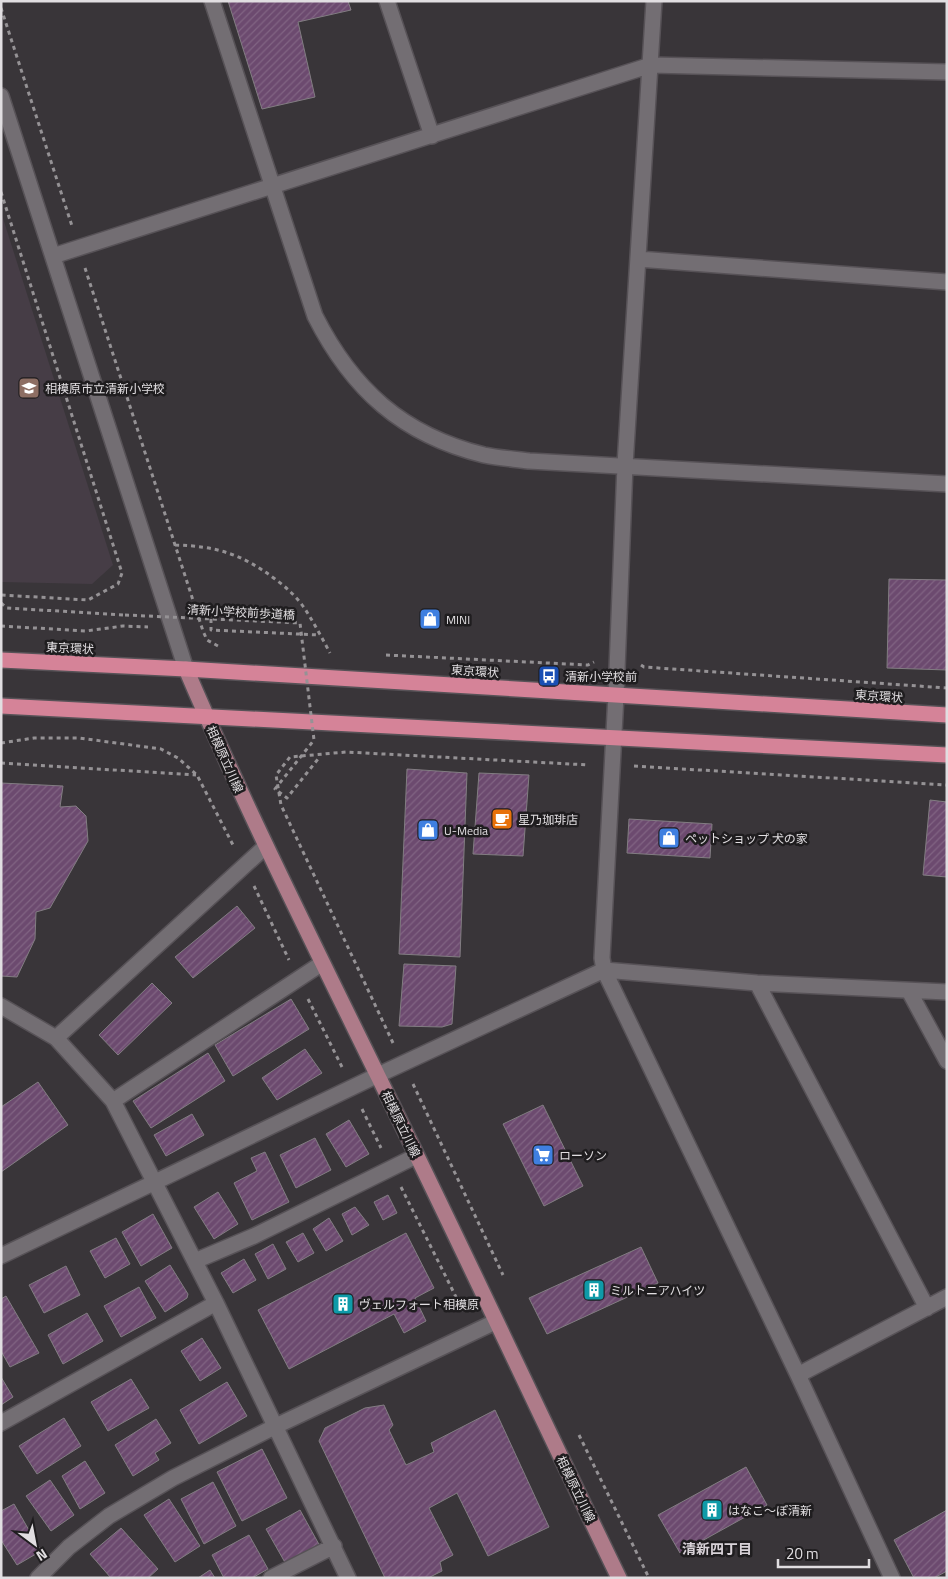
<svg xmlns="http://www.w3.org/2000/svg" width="948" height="1579" font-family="'Titillium Web','Noto Sans JP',sans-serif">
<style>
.built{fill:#463d46}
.building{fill:url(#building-hatch);stroke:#827d82}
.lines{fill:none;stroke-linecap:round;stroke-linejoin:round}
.minor-casing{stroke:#575257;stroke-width:18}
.major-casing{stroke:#575257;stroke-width:18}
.highway-casing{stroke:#575257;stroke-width:18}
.path{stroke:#959295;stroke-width:3;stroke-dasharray:4 4;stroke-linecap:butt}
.minor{stroke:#736e73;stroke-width:15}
.major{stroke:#ae7b89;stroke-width:15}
.highway{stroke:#d58398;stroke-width:15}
.path-bridge{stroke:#959295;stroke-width:3;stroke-dasharray:4 4;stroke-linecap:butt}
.labels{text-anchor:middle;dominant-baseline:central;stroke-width:5;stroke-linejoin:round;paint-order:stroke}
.poi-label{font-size:12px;fill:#e1dee1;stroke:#1f1d1f;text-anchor:start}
.street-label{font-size:12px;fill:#e1dee1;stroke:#1f1d1f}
.neighbourhood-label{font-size:14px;font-weight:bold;fill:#d8d2d8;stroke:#1f1d1f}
</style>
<defs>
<pattern id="building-hatch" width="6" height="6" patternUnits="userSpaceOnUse" patternTransform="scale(1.25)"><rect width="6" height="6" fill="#6c4a6f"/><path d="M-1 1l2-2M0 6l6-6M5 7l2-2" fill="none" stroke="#816483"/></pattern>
</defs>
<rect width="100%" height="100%" fill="#393539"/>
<path class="built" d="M1 212 113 565 92 584 1 582Z"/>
<path class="building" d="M228 1H348L351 10 298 22 315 97 262 109Z
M889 579 947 580V670L887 668Z
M407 769 467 773 460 957 399 954Z
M479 773 529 775 523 856 473 854Z
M1 783 63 786 60 807 76 806 86 816 88 841 50 908 36 912 35 939 17 977 1 976Z
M930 800 947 802V877L923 875Z
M629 819 712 824 710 858 627 853Z
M237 906 255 928 193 978 175 957Z
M404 964 456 966 452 1024 442 1027 399 1026Z
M152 983 172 1003 118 1055 99 1035Z
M291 999 309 1029 233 1076 215 1045Z
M305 1049 322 1073 277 1100 262 1078Z
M208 1053 225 1081 151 1128 133 1101Z
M38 1082 68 1125 1 1172V1107Z
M543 1105 583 1186 544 1206 503 1124Z
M192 1114 204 1135 166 1156 154 1135Z
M349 1120 369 1154 346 1167 326 1134Z
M315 1138 331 1170 296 1188 280 1155Z
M265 1152 289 1202 252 1220 234 1183 257 1171 251 1158Z
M218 1192 238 1224 214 1239 194 1207Z
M388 1195 397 1213 383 1220 374 1202Z
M355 1207 369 1225 352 1235 342 1214Z
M153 1214 172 1248 141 1266 122 1232Z
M329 1218 343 1241 326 1251 313 1229Z
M303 1233 314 1253 298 1262 286 1242Z
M406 1233 434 1288 415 1298 426 1321 404 1333 394 1314 289 1369 258 1310Z
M116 1238 130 1264 105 1278 90 1251Z
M273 1244 286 1269 268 1279 255 1254Z
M641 1247 658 1283 547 1334 529 1298Z
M244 1259 256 1280 233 1293 221 1273Z
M170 1265 188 1294 187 1298 165 1312 145 1281Z
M66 1266 80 1295 44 1313 29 1285Z
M139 1287 156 1318 121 1337 104 1306Z
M6 1296 39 1353 10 1367 1 1351V1299Z
M87 1313 103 1341 63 1364 48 1335Z
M202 1338 221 1368 200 1381 181 1351Z
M1 1377 13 1397 1 1405Z
M131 1379 149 1408 108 1431 91 1402Z
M227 1382 247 1416 199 1444 180 1410Z
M384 1405 393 1425 389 1430 406 1465 434 1452 431 1443 495 1410 549 1527 488 1556 457 1493 429 1508 453 1555 440 1562 442 1571 428 1578H385L319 1441 325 1428 365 1408Z
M64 1418 81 1446 37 1474 19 1446Z
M156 1419 171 1443 155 1453 159 1460 133 1476 115 1445Z
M262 1449 287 1498 242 1521 217 1472Z
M85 1461 105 1493 80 1509 62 1476Z
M746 1467 767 1505 680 1553 658 1515Z
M50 1480 74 1515 51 1531 26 1496Z
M213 1482 236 1526 204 1544 181 1499Z
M169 1499 200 1546 175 1562 144 1515Z
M14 1504 41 1551 17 1565 1 1540V1511Z
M300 1510 321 1548 287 1566 266 1529Z
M947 1510V1571L934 1578H914L894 1540Z
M121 1528 158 1569 148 1578H111L90 1554Z
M249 1535 268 1569 252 1578H224L212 1555Z
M210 1570 215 1578H198Z"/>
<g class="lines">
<g class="minor-casing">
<path id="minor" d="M212 1 315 316C352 389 402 435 484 455 498 458 514 459 529 461L947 484
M387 1 432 136
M654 1 625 465 616 695 602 958 604 970 798 1375 892 1578
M1 96 186 669
M53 256 651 65 947 72
M638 259 947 282
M757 983 927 1308
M909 991 947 1061
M1 1006 56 1038 113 1101 216 1303 348 1578
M56 1038 266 846
M113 1101 321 964
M1 1256 378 1075 604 970 757 983 947 992
M195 1261 254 1236 416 1156
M798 1375 947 1297
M1 1423 216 1303
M38 1578 69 1547 109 1516 173 1478 274 1427 495 1322
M271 1578 334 1546"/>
</g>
<g class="major-casing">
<path id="major" d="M186 669C245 807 312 941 378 1076 460 1242 538 1411 619 1578"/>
</g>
<g class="highway-casing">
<path id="highway" d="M1 660 186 669 947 715
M1 706 947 755"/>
</g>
<path class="path" d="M1 8 72 226
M1 192 122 573 118 584 88 600 1 595
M85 268 203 631 207 640 218 646
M175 545C216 546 242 554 275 579 287 588 297 597 305 609 314 623 322 638 330 653
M1 603 7 608 125 615
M211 619V630L320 635
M1 626 86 631 123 626 148 627
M386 655 588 665 594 662
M641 665 644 667 947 688
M1 743 34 738H79L161 749 178 758 197 775 233 845
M1 763 196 775
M634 766 947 785
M254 886 289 960
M308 999 342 1067
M393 1043 281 805 276 775 290 757 346 752 589 765
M413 1084 503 1275
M362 1109 381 1148
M401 1187 463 1311
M579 1435 649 1578"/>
<use href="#minor" class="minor"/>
<use href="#major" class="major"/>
<use href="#highway" class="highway"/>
<path class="path-bridge" d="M125 615 300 623 314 740 275 789 287 798 318 759"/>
</g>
<defs>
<g id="school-square" transform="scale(1.125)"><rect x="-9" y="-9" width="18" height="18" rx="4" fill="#8d6e63" stroke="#1f1d1f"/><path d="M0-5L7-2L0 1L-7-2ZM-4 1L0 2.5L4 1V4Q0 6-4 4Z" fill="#fff"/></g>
<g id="shop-square" transform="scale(1.125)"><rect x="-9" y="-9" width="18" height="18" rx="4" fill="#3f7fe0" stroke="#1f1d1f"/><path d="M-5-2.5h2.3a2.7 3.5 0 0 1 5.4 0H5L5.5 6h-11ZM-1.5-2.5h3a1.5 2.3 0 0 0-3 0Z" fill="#fff"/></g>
<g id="bus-square" transform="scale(1.125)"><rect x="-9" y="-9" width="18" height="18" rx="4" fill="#1a4fb4" stroke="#1f1d1f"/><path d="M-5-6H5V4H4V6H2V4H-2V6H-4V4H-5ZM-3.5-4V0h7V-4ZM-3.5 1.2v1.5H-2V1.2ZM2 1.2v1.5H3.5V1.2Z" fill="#fff"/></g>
<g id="cafe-square" transform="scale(1.125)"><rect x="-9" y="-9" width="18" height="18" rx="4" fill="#e8710a" stroke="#1f1d1f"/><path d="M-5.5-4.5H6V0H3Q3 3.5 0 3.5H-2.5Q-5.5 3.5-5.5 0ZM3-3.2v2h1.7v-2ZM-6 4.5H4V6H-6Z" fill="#fff"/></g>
<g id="supermarket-square" transform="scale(1.125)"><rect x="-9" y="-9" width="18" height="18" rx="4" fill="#3f7fe0" stroke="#1f1d1f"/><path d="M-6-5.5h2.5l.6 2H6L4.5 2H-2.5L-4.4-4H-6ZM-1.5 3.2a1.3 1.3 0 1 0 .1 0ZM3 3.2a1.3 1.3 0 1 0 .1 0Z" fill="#fff"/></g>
<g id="building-square" transform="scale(1.125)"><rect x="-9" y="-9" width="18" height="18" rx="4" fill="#0f9aa8" stroke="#1f1d1f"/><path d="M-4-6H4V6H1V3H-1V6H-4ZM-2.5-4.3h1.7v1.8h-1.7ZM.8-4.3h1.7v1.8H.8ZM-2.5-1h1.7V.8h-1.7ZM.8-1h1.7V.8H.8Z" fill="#fff"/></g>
</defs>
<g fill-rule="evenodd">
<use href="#school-square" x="29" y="388"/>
<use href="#shop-square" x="430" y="619"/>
<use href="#bus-square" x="549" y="676"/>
<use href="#cafe-square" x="502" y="819"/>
<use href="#shop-square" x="428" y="830"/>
<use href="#shop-square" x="669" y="838"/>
<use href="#supermarket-square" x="543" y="1155"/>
<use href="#building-square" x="594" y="1290"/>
<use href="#building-square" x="343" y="1304"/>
<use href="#building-square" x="712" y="1510"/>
</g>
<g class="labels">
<g class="poi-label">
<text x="45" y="388">相模原市立清新小学校</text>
<text x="446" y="619">MINI</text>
<text x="565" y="676">清新小学校前</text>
<text x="518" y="819">星乃珈琲店</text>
<text x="444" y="830">U-Media</text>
<text x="685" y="838">ペットショップ 犬の家</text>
<text x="559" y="1155">ローソン</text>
<text x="610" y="1290">ミルトニアハイツ</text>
<text x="359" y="1304">ヴェルフォート相模原</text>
<text x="728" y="1510">はなこ～ぽ清新</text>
</g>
<g class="street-label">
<text transform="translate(241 612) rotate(3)">清新小学校前歩道橋</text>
<text transform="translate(70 648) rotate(3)">東京環状</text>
<text transform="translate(475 671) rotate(4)">東京環状</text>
<text transform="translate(879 696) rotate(4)">東京環状</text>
<text transform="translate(225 759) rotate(66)">相模原立川線</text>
<text transform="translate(401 1124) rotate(64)">相模原立川線</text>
<text transform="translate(576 1489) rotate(64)">相模原立川線</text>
</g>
<g class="neighbourhood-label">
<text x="717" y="1548">清新四丁目</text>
</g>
</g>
<rect width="948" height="1579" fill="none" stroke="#e1dee1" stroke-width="5"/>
<g transform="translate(35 1544) rotate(148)" stroke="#1f1d1f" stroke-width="4" paint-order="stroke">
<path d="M0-4L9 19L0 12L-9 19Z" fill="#e1dee1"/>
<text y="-8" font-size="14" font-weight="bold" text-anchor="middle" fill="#e1dee1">N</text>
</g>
<path d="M778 1559v8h91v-8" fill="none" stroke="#e1dee1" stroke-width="2.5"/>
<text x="786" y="1559" font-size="15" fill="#e1dee1" stroke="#1f1d1f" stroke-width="4" paint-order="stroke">20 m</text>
</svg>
